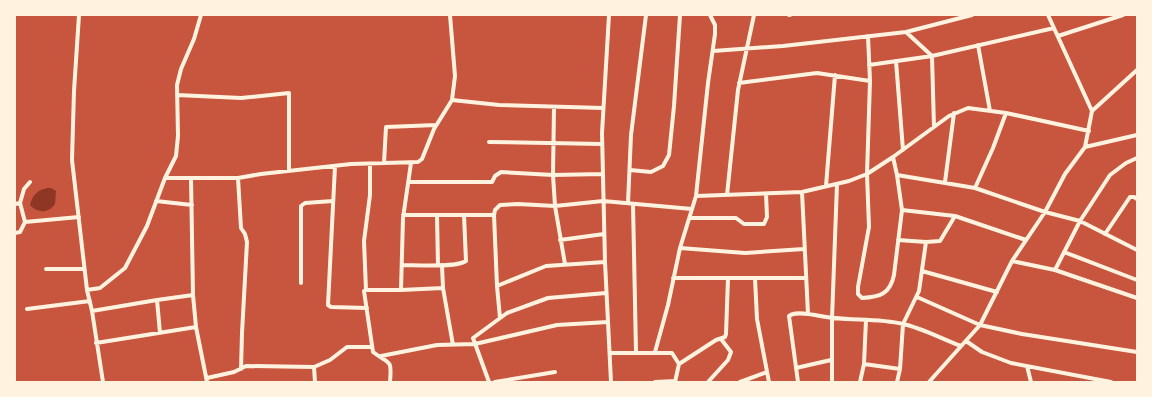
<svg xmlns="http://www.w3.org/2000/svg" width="1152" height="397" font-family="Overpass,sans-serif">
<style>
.water{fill:#8f3625}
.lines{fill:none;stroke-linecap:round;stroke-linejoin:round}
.minor{stroke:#fff3e0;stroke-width:4}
</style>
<rect width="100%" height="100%" fill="#c8553d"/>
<path class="water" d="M47 188H51L56 191 55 204C48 214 37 213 30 205 32 195 38 190 47 188Z"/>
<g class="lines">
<path class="minor" d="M79 15 74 91 72 160 87 290 92 311 103 382
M609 15 602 133 605 262 611 382
M789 15H790
M906 32 932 56 934 127
M868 36 870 81 867 174 869 227 858 287V294L862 298C880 297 890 294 894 275L902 210 897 175 893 157
M1058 36 1123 15
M978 45 990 111
M713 51 783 46 906 32 972 15
M896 61 903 150
M869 65 932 56 1054 28
M739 83 817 73 870 81
M177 95 241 98 289 93V171
M452 100 499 105 603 108
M554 107 553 175 555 206 565 264
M1092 111 1137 70
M489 142 602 144
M1085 147 1137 135
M384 163 386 127 436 125
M335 166 328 305 331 307 367 308
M630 170 651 172 663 166 669 155 674 106 680 15
M897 175 975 188 1045 212 1080 221 1137 250
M165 178H238L261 174 351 164 418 162 422 159 434 129 452 100 455 76 450 15
M191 178 193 295 196 327 207 382
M238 178 241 228 245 234 247 242 242 333 241 369
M409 182H492L495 176 501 172 553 175 602 174
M945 182 954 113
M826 186 835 75
M975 188 993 148 1006 113
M802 192 808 314
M727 195 738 90 754 15
M696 196 802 192 849 181 867 174 893 157 949 116 968 108 1006 113 1089 131
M156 201 192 205
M20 203 25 222
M628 203 631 135 646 15
M15 204 20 203 24 189 30 182
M633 204 636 352
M902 210 955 216 1026 240
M403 215H494
M437 215 438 265
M690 218H736L744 224H764L767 217 766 194
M15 233 20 232 25 222 79 217
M1105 234 1130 197H1134L1137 199
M560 240 604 234
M898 240 926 242 940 241 955 216
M680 248 745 253 804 249
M1064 252 1137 280
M1012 261 1055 270 1137 298
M402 265C416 265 456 268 466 261L464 215
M442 265 443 288 453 345
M46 269H84
M1055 270 1080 221 1110 175 1126 163 1137 158
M922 271 997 292
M673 278H805
M755 278 757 319 769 382
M301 283V206L305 203 333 201
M497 286 494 215 495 210 500 205 518 204 555 206 603 201 692 209
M87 290 100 288 125 268 147 226 165 178 176 156 178 136 177 85 181 69 194 39 201 15
M366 290 364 241 370 195V164
M401 290 403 218 411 163
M917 297 980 325 1022 334 1137 352
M157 300 160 333
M27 309 90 301
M92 311 157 300 193 295
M500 318 497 286 546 266 605 262
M966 341 982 352 1011 363 1111 382
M96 343 196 327
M655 352 668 305 680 248 696 196 708 83 715 34V25L710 15
M611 353H672L679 364
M381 356 437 345 475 344 557 325 608 322
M864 364 900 369
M1027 366 1031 382
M314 367 315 382
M796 368 831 360
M207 378 234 372 246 366 314 367 330 360 347 347H372
M390 382C392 358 390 365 373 352L364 291 366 290H401L443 288
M489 382 473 338 507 313 548 298 606 293
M495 382 555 372
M655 382 675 381
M675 382 679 364 716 340 725 337 726 334 728 278
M708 382 728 360 731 352 721 339
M740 382 767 372
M798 382 789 316C795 311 807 314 815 315 844 322 874 317 903 324 922 328 942 339 961 346
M832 382V319L837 184
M860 382 864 364 866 320
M897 382 900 369 903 324 919 291 926 242
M929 382 980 325 1012 261 1045 212 1065 174 1085 147 1092 111 1048 15"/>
</g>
<rect width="1152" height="397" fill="none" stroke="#fff3e0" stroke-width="32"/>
</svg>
